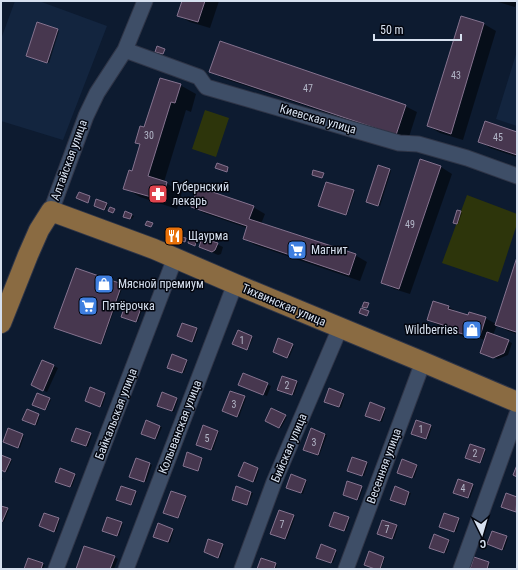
<svg xmlns="http://www.w3.org/2000/svg" width="518" height="570" font-family="'Roboto Condensed',sans-serif">
<style>
.built{fill:#13253f}
.green{fill:#2d350b}
.shadow{fill:#0007}
.building{fill:#47374f;stroke:#85738f}
.lines{fill:none;stroke-linecap:round;stroke-linejoin:round}
.minor-casing{stroke:#2f3547;stroke-width:17}
.major-casing{stroke:#2f3547;stroke-width:22}
.minor{stroke:#3e4e67;stroke-width:15}
.major{stroke:#8a6b42;stroke-width:20}
.labels{text-anchor:middle;dominant-baseline:central;stroke-width:3;stroke-linejoin:round;paint-order:stroke}
.number-label{font-size:10px;fill:#b2b6c7}
.street-label{font-size:12px;fill:#d6e0ef;stroke:#03060f}
.poi-label{font-size:12px;fill:#d6e0ef;stroke:#03060f;text-anchor:start}
</style>
<rect width="100%" height="100%" fill="#0d1b30"/>
<path class="built" d="M15 1H39L107 26 63 140 1 121V39Z
M517 51V126L496 119Z"/>
<path class="green" d="M205 110 229 118 216 157 192 149Z
M467 195 517 214V224L498 282 442 263Z"/>
<path class="shadow" d="M183 1H219L210 28 190 22 179 16Z
M495 1H517V3L515 7Z
M461 17 484 24 496 31 463 140 440 133 428 126Z
M57 30 59 31 49 63 29 56Z
M211 71 405 106 417 112 408 140 222 78Z
M180 85 196 94 191 112 186 110 164 182 182 192 177 209 140 197 125 188 133 172 141 145 136 142 145 128Z
M517 133V157L490 148 479 141Z
M420 161 441 167 452 174 410 294 394 289 382 282Z
M390 170 391 171 380 206 368 202Z
M353 191 355 192 347 215 321 206Z
M106 204H108L106 210 96 206Z
M193 207H253L265 214 261 224 355 255 367 262 360 281 255 245 244 239 247 228 204 213Z
M458 211 462 213 458 224 455 223Z
M126 213 134 216 132 219 126 217Z
M217 244 223 247 221 254 218 255 206 250 200 247Z
M517 260V334L508 331 497 325 493 335 512 343 508 355 498 359 485 355V340L476 337 475 340 455 334 428 320 433 302 449 307 461 314 485 318 496 324Z
M121 285 123 286 102 344 57 328Z
M127 304 142 310 138 322 124 317Z
M196 329 198 330 194 342 180 337Z
M238 331 253 338 248 350 235 344Z
M279 339 294 346 289 358 276 352Z
M43 361 58 368 47 392 36 387Z
M187 361H188L184 373 170 369Z
M243 374 271 386 267 396 243 386Z
M296 382 298 383 294 395 280 390Z
M104 394 106 395 102 407 88 402Z
M344 395H345L341 408 327 403Z
M244 397 246 398 239 417 225 412Z
M49 399 51 400 46 410 35 405Z
M177 399 178 400 174 412 160 407Z
M371 404 386 409 382 422 368 417Z
M272 409 287 417 281 428 266 421Z
M28 410 40 416 37 425 25 421Z
M146 422 162 427 157 439 143 435Z
M430 426 432 427 428 439 414 434Z
M9 429 24 436 20 448 6 442Z
M77 429 92 435 88 447 74 442Z
M311 430 327 435 319 456 306 451Z
M217 432H219L213 450 199 445Z
M484 450 486 451 481 463 468 458Z
M188 454 203 459 199 471 185 466Z
M1 456 12 460 7 472 1 470Z
M136 459 152 465 146 482 132 477Z
M367 463 368 464 364 476 350 471Z
M244 464 259 470 255 482 241 476Z
M417 465 418 466 414 478 400 473Z
M61 470 76 475 72 487 58 482Z
M1 477 3 478 1 484Z
M459 480 474 486 470 498 456 493Z
M306 481H307L303 494 289 489Z
M348 482 363 488 359 500 345 495Z
M237 487 253 493 248 505 234 500Z
M395 488 411 493 406 505 392 500Z
M135 492 137 493 132 505 119 500Z
M185 497 187 498 179 518 165 514Z
M1 507 9 510 4 522 1 521Z
M335 513 350 519 346 531 332 526Z
M445 514 460 520 456 532 442 527Z
M293 516 295 517 287 539 273 534Z
M108 518 123 524 119 536 105 531Z
M58 519 60 520 56 532 42 527Z
M396 526 398 527 394 539 380 534Z
M173 530H174L170 543 156 538Z
M506 537 508 538 504 550 490 545Z
M209 540 224 546 220 558 206 553Z
M449 540 450 541 446 553 432 548Z
M322 546 337 552 333 563 319 559Z
M114 557 118 559 114 569H77Z
M384 558H385L381 569H377Z
M475 558 490 564 488 569H471Z
M29 559 45 565 43 569H26Z
M262 559 277 565 276 569H258Z"/>
<path class="building" d="M182 1H205L198 22 177 16Z
M461 16 484 23 451 134 427 126Z
M37 22 58 29 47 63 26 56Z
M220 41 406 105 396 135 209 72Z
M157 46 165 49 163 54 155 52Z
M160 78 181 84 175 103 171 102 148 176 167 182 162 200 123 189 129 170 132 171 140 144 135 143 140 126 144 127Z
M485 121 517 132V155L478 142Z
M420 159 441 166 399 289 381 283Z
M217 163 228 167 227 172 215 168Z
M378 165 390 169 378 206 366 202Z
M313 170 324 173 322 178 312 175Z
M326 182 354 190 346 215 318 206Z
M198 187 254 206 249 219 356 254 349 275 243 239 247 226 191 207Z
M79 192 90 196 88 203 76 198Z
M96 199 107 203 104 210 94 206Z
M110 207 115 209 113 213 108 211Z
M457 210 461 211 457 224 453 223Z
M125 211 132 214 130 219 123 217Z
M147 221 153 223 151 227 145 225Z
M171 232 178 235 176 239 169 237Z
M181 237 186 238 185 242 180 240Z
M202 238 218 243 215 250 212 252 199 247Z
M189 239 196 241 195 246 188 243Z
M517 257V328L516 332 495 325Z
M76 268 122 284 101 344 54 328Z
M433 301 449 306 448 309 468 315 469 312 486 317 480 336 464 331 463 334 442 328 443 325 427 320Z
M364 302 369 303 367 308 362 307Z
M126 303 141 308 136 322 121 317Z
M361 308 369 311 367 316 359 313Z
M182 323 197 328 192 342 177 336Z
M238 330 252 336 247 350 232 344Z
M487 332 509 340 504 353 493 358 480 353Z
M278 338 293 344 287 358 273 352Z
M172 354 187 360 182 373 167 368Z
M42 360 54 365 43 391 31 385Z
M243 373 268 383 263 395 238 385Z
M282 376 297 381 292 395 277 390Z
M90 387 105 393 100 407 85 401Z
M329 388 344 394 339 407 324 402Z
M230 391 245 396 237 417 222 411Z
M162 392 177 398 172 411 157 406Z
M37 393 50 398 45 410 32 405Z
M370 402 385 408 380 421 365 416Z
M271 408 286 415 279 428 265 421Z
M27 409 39 414 35 425 22 420Z
M146 420 160 426 155 439 141 434Z
M416 420 431 425 426 439 411 434Z
M203 425 218 431 211 450 196 445Z
M8 428 23 434 18 448 3 442Z
M76 428 91 433 86 446 71 441Z
M311 428 325 434 318 455 303 450Z
M470 444 485 449 480 463 465 458Z
M187 452 202 458 198 471 183 466Z
M1 455 11 459 5 472 1 470Z
M352 457 367 462 362 476 347 471Z
M136 458 150 463 144 482 129 477Z
M402 459 417 465 412 478 397 473Z
M244 462 258 468 253 482 238 476Z
M517 465V477L513 475Z
M60 468 75 474 70 487 55 482Z
M291 474 306 480 301 493 286 488Z
M458 479 473 484 468 498 453 493Z
M347 481 362 486 357 500 343 495Z
M121 486 136 491 131 505 116 500Z
M236 486 251 492 247 505 232 500Z
M395 486 409 492 405 505 390 500Z
M171 491 186 496 178 518 163 513Z
M506 493 517 497 516 512 501 507Z
M1 506 8 508 2 522 1 521Z
M279 510 294 515 285 539 270 534Z
M334 512 349 517 344 531 329 526Z
M44 513 59 518 54 532 39 526Z
M444 513 459 518 454 532 439 527Z
M107 517 122 522 117 536 102 531Z
M382 520 397 525 392 539 377 534Z
M158 523 173 529 168 542 153 537Z
M492 531 507 536 502 550 487 544Z
M434 534 449 540 444 553 429 548Z
M208 539 223 544 218 558 204 552Z
M321 544 336 550 331 563 316 558Z
M84 546 115 556 110 569H76Z
M369 551 384 557 380 569H375L364 565Z
M474 557 489 562 487 569H470Z
M28 558 43 563 41 569H24Z
M261 558 276 563 274 569H257Z"/>
<g class="lines">
<g class="minor-casing">
<path id="minor" d="M125 50 199 77 206 87 399 143 418 144 467 158 517 176
M51 211 86 116 97 93 125 50 145 1
M56 569 175 258
M126 569 235 284
M242 569 274 482 340 328
M346 569 423 362
M461 569 517 414"/>
</g>
<g class="major-casing">
<path id="major" d="M1 323 28 255 39 230 51 211 154 249 235 284 423 362 517 402"/>
</g>
<use href="#minor" class="minor"/>
<use href="#major" class="major"/>
</g>
<defs>
<g id="pharmacy-square" transform="scale(1)"><rect x="-9" y="-9" width="18" height="18" rx="4" fill="#e0444e" stroke="#03060f"/><path d="M-2-6h4v4h4v4h-4v4h-4v-4h-4v-4h4Z" fill="#fff"/></g>
<g id="restaurant-square" transform="scale(1)"><rect x="-9" y="-9" width="18" height="18" rx="4" fill="#e8710a" stroke="#03060f"/><path d="M-5-6h1v4h1v-4h1v4h1v-4h1v5L-1.5 .5V6h-2V.5L-5-1ZM5-6V6H3V1.5H1.5Q1.5-4 5-6Z" fill="#fff"/></g>
<g id="supermarket-square" transform="scale(1)"><rect x="-9" y="-9" width="18" height="18" rx="4" fill="#3f7fe0" stroke="#03060f"/><path d="M-6-5.5h2.5l.6 2H6L4.5 2H-2.5L-4.4-4H-6ZM-1.5 3.2a1.3 1.3 0 1 0 .1 0ZM3 3.2a1.3 1.3 0 1 0 .1 0Z" fill="#fff"/></g>
<g id="shop-square" transform="scale(1)"><rect x="-9" y="-9" width="18" height="18" rx="4" fill="#3f7fe0" stroke="#03060f"/><path d="M-5-2.5h2.3a2.7 3.5 0 0 1 5.4 0H5L5.5 6h-11ZM-1.5-2.5h3a1.5 2.3 0 0 0-3 0Z" fill="#fff"/></g>
</defs>
<g fill-rule="evenodd">
<use href="#pharmacy-square" x="158" y="194"/>
<use href="#restaurant-square" x="174" y="236"/>
<use href="#supermarket-square" x="297" y="250"/>
<use href="#shop-square" x="104" y="284"/>
<use href="#supermarket-square" x="88" y="306"/>
<use href="#shop-square" x="472" y="330"/>
</g>
<g class="labels">
<g class="number-label">
<text x="456" y="75">43</text>
<text x="308" y="88">47</text>
<text x="149" y="135">30</text>
<text x="498" y="137">45</text>
<text x="410" y="224">49</text>
<text x="242" y="340">1</text>
<text x="287" y="385">2</text>
<text x="234" y="404">3</text>
<text x="421" y="429">1</text>
<text x="207" y="438">5</text>
<text x="314" y="442">3</text>
<text x="475" y="453">2</text>
<text x="463" y="488">4</text>
<text x="282" y="524">7</text>
<text x="387" y="529">7</text>
</g>
<g class="street-label">
<text transform="translate(318 119) rotate(16)">Киевская улица</text>
<text transform="translate(69 160) rotate(-70)">Алтайская улица</text>
<text transform="translate(284 305) rotate(23)">Тихвинская улица</text>
<text transform="translate(116 414) rotate(-69)">Байкальская улица</text>
<text transform="translate(180 427) rotate(-69)">Колыванская улица</text>
<text transform="translate(289 448) rotate(-67)">Бийская улица</text>
<text transform="translate(384 466) rotate(-70)">Весенняя улица</text>
</g>
<g class="poi-label">
<text x="172" y="187">Губернский<tspan x="172" dy="14">лекарь</tspan></text>
<text x="188" y="236">Щаурма</text>
<text x="311" y="250">Магнит</text>
<text x="118" y="284">Мясной премиум</text>
<text x="102" y="306">Пятёрочка</text>
<text x="458" y="330" text-anchor="end">Wildberries</text>
</g>
</g>
<rect width="518" height="570" fill="none" stroke="#d6e0ef" stroke-width="4"/>
<g transform="translate(482 534) rotate(175)" stroke="#03060f" stroke-width="3" paint-order="stroke">
<path d="M0-3L7 15L0 10L-7 15Z" fill="#d6e0ef"/>
<text y="-6" font-size="11" font-weight="bold" text-anchor="middle" fill="#d6e0ef">С</text>
</g>
<path d="M374 34v6h87v-6" fill="none" stroke="#d6e0ef" stroke-width="2"/>
<text x="380" y="34" font-size="12" fill="#d6e0ef" stroke="#03060f" stroke-width="3" paint-order="stroke">50 m</text>
</svg>
